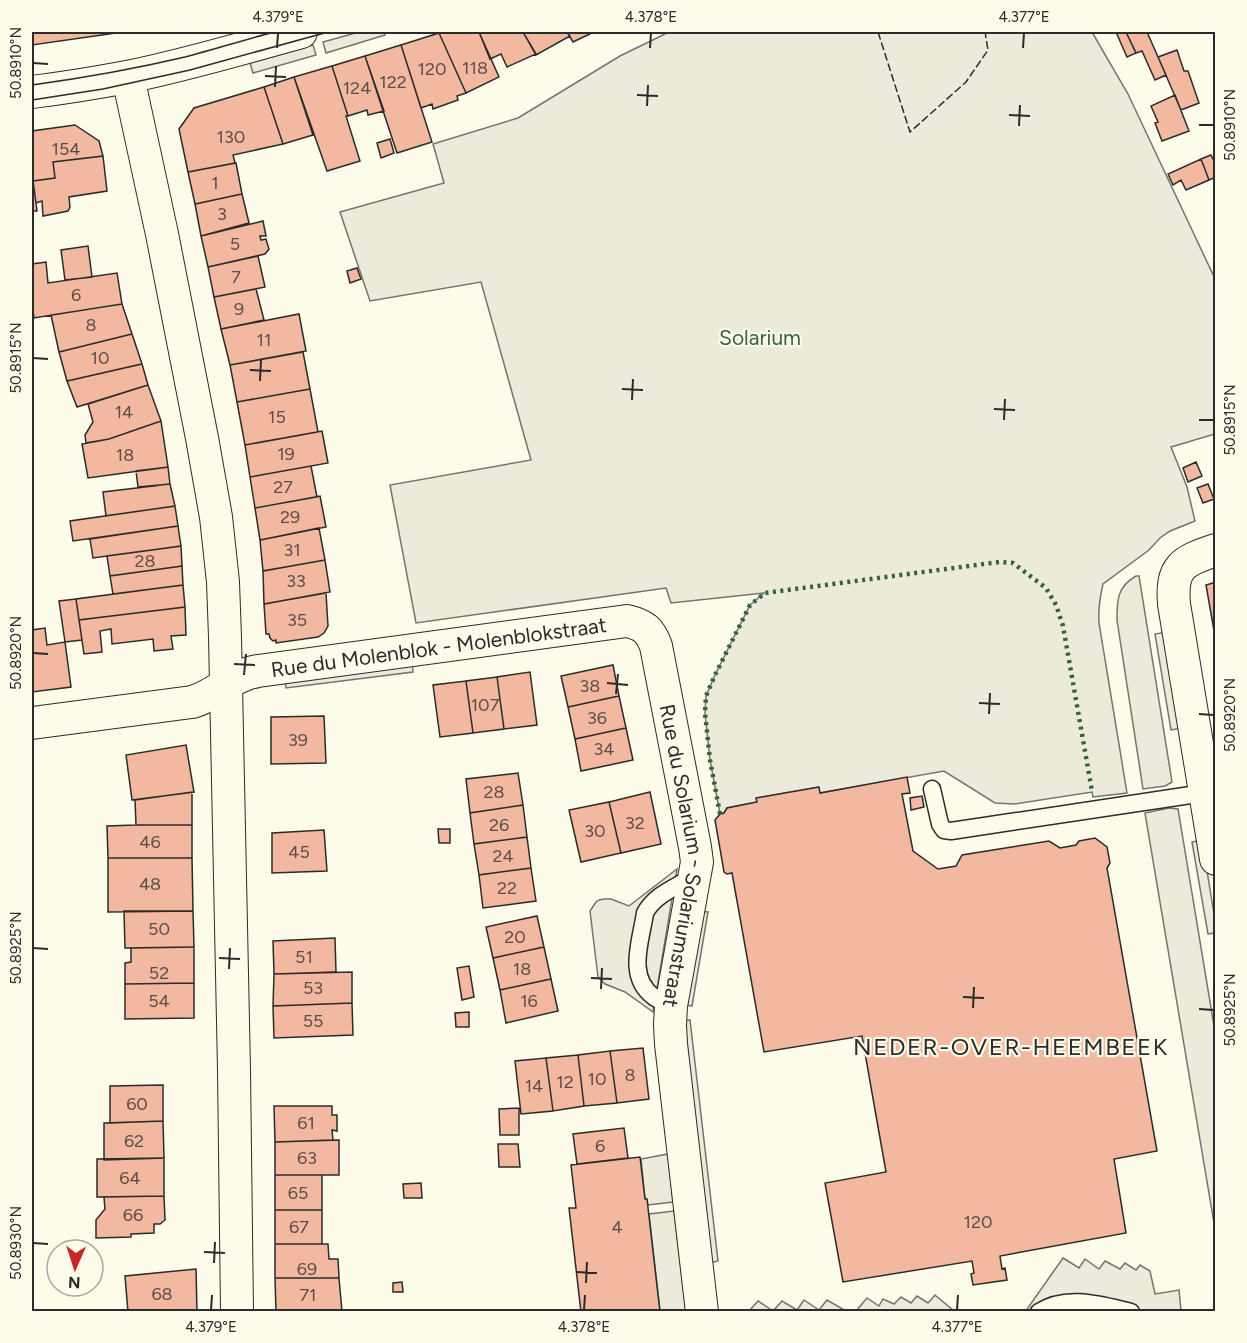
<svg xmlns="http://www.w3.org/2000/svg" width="1247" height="1343" font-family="Figtree,sans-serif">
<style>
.green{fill:#ecebdb;stroke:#74746e;stroke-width:1.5}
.parking{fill:#eceadb;stroke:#74746e;stroke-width:1.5}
.building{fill:#f2b8a0;stroke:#2b2b2b;stroke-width:1.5}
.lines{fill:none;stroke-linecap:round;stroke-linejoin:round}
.service-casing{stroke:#2b2b2b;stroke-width:19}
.minor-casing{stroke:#2b2b2b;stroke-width:34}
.service{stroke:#fdfbea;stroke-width:16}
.minor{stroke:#fdfbea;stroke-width:32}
.tram{stroke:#2b2b2b;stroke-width:1.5}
.hedge{stroke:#34623c;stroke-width:4.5;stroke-dasharray:3 4.5;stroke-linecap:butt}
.fence{stroke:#2b2b2b;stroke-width:1.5;stroke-dasharray:8 3;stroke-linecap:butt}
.ticks{fill:none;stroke:#2b2b2b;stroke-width:2}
.labels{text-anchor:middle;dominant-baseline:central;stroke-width:4.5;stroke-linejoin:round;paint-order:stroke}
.number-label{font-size:18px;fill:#5d4e48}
.park-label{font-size:21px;fill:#34623c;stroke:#fdfbea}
.street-label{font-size:21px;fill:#2b2b2b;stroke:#fdfbea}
.quarter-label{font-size:24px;letter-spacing:1.5px;fill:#2b2b2b;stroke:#fdfbea}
.neatline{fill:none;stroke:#2b2b2b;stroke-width:2}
.ticks-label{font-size:15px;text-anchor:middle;fill:#2b2b2b}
</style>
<rect width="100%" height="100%" fill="#fdfbea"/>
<path class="green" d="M669 32H1092L1128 94 1216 281 1215 434 1171 447 1187 487 1195 521 1170 531 1160 538 1149 550 1103 584C1100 597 1098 609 1099 623L1127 793 1093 797 1092 792 1014 804 995 803 944 771 820 793 818 787 757 798V802L727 808 724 813 720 814 710 760 705 713 706 696 715 675 750 605 764 593 671 603 666 588 416 623 390 485 531 460 481 282 370 301 340 212 444 183 433 144 518 118 620 56Z
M1136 576H1139L1172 782 1165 786 1143 789 1117 620C1117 600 1117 587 1136 576Z
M1169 808 1178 809 1215 1032V1229L1145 813Z
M668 1154 673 1202 648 1205 647 1200 645 1199 641 1159Z
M674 1211 686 1311H660L649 1214Z"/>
<path class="parking" d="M359 32H384L385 35 326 53 323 42Z
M313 45 316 55 253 73 250 63Z
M1167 632 1182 728 1171 730 1155 634Z
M412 661 413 672 286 688 285 678Z
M1202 840 1215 920V933L1208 934 1192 842Z
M677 869 653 1012 625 992 605 984 598 977 590 911 596 902 599 900 604 899H611L629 906Z
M698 911 708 912 692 1006 682 1004Z
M690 1020 718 1261 709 1263 681 1021Z
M1063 1258 1079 1268 1085 1259 1099 1269 1105 1261 1120 1269 1125 1263 1136 1270 1140 1265 1150 1271 1155 1294 1179 1290 1181 1311 1025 1312Z
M935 1295 954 1311H856L867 1298 879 1306 883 1299 894 1304 901 1297 911 1303 917 1296 928 1303Z
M804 1300 819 1310 827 1300 846 1311H749L758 1301 773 1311 782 1301 797 1310Z"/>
<path class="building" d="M32 32H123L32 45Z
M442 32H479L499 77 466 93 439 33Z
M479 32H523L536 54 507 67 501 54 490 59Z
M523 32H567L570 36 536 55Z
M567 32H594L573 42Z
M1116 32H1126L1136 53 1127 57Z
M1126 32H1147L1166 75 1155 80 1142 51 1136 53Z
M439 33 466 93 457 96 458 100 433 109 432 104 421 108 401 45Z
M401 45 432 142 397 153 365 56Z
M1177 50 1184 71H1188L1199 103 1181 110 1158 57Z
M365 56 384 111 368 115 367 110 348 116 332 66Z
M332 66 348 116H346L360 161 327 171 294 77Z
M294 77 313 135 283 144 264 87Z
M264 87 283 144 233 155 235 163 188 172 179 129 194 108Z
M1175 95 1189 131 1162 141 1155 123 1158 122 1151 106Z
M75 125 99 141 103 156 53 162 55 178 33 181 32 131Z
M390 139 394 153 381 158 377 143Z
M1211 155 1216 165V177L1209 180 1201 159Z
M103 156 107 191 69 197 70 207 68 211 43 216 42 201 36 203 33 181 55 178 53 162Z
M1201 159 1209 180 1186 190 1181 180 1173 185 1168 174Z
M236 163 242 194 195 204 188 172Z
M32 173 37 211H32Z
M242 194 249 223 201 236 195 204Z
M263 221 266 236H260L261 240 266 239 269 249 265 254 208 267 201 236Z
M88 246 92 277 65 280 61 250Z
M258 256 265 287 214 297 208 267Z
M46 262 48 283 117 273 122 304 34 318 33 310H32V264Z
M357 268 361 279 350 283 347 271Z
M256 289 264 320 221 329 214 297Z
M122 304 132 334 59 352 51 315Z
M299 314 306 351 230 365 221 329Z
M132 334 142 364 67 381 59 352Z
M303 352 310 389 237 402 230 365Z
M142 364 148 385 77 407 67 381Z
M148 385 161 421 109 439 86 443 85 435 93 422 88 404Z
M310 389 318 432 245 445 237 402Z
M161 421 168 467 88 478 82 444 109 439Z
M322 431 328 463 250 477 245 445Z
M1196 462 1202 476 1188 482 1183 468Z
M311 466 317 497 255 508 250 477Z
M168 467 170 484 138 487 136 471Z
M170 484 175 506 106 516 103 492Z
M1208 484 1214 499 1203 503 1197 488Z
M320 496 326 527 260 540 255 508Z
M175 506 178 526 73 541 70 521Z
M178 526 181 546 93 558 90 539Z
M319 528 325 560 263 571 260 540Z
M181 546 182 566 110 576 107 556Z
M325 560 330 592 264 604 263 571Z
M182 566 183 585 113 594 110 576Z
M1216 582V642L1206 585Z
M183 585 185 607 79 620 76 599Z
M326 593 328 626 324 633 318 637 276 643V640L273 641 270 638 269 634H266L264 604Z
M76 599 82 640 65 642 59 601Z
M185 607 186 635 171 636 173 649 154 651 153 639 112 644 111 629 100 631 102 652 84 654 79 620Z
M45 628 47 645 65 642 71 687 32 692V630Z
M613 665 619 696 568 707 561 676Z
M530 672 537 725 504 729 497 677Z
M497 677 504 729 473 733 466 681Z
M466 681 473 733 440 737 433 685Z
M619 696 626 728 575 739 568 707Z
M324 716 326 763 271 764V717Z
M626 728 633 760 581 771 575 739Z
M186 745 194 792 132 800 126 755Z
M518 773 523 805 470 813 466 779Z
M907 777 910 793 902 794 913 851 938 869 956 866 962 855 1049 841 1060 848 1076 845 1079 841 1095 838 1107 847 1110 863 1107 868 1157 1151 1114 1159 1126 1233 1000 1256 1002 1269 1005 1268 1007 1280 973 1285 971 1274 974 1273 972 1261 843 1282 825 1183 886 1172 862 1036 764 1052 732 873 727 874 724 872 715 820 720 814 724 813 727 808 757 802 756 798 819 787 820 793Z
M192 792V825H136L135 800Z
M650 792 661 844 621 853 609 802Z
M922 796 924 807 911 810 910 798Z
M609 802 621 853 581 862 569 810Z
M523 805 527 837 474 844 470 813Z
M136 825H192V858H108L107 826Z
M438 829H450V843H439Z
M324 830 327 871 272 873V833Z
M527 837 531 868 479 875 474 844Z
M108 858H192L193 911 108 912Z
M531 868 536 901 483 908 479 875Z
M124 911H193L194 947 125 948Z
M537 916 544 947 493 958 486 927Z
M335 938 336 972 274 974 273 941Z
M194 947V983L125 984V963L131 962V948Z
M544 947 551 979 500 990 493 958Z
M469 966 474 997 462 1000 457 968Z
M352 972V1003L273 1006 274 974Z
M551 979 558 1011 506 1023 500 990Z
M194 983V1018L125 1019V984Z
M352 1003 353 1035 274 1038 273 1006Z
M469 1012V1027H456L455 1013Z
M643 1048 649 1099 617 1103 610 1051Z
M610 1051 617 1103 584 1106 578 1055Z
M578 1055 584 1106 553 1111 546 1058Z
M546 1058 553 1111 521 1114 515 1061Z
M163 1085V1121L110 1123V1086Z
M274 1106H332V1115H337V1131L332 1130 333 1140 275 1142Z
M519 1108V1135H500L499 1109Z
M163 1121 164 1158 104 1160V1123Z
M624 1128 628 1158 577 1164 573 1134Z
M339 1140V1175H275V1142Z
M498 1144H518L520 1167H499Z
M640 1157 645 1199H647L660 1312H581L569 1208H576L571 1165Z
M164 1158V1196L97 1197V1159Z
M275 1175H322V1210H275Z
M421 1183 422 1198H404L403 1184Z
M164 1196 165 1220 160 1224H154V1233L131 1234V1237L96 1238V1220L105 1209 104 1197Z
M275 1210H322V1244H275Z
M275 1244H328L329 1259H338L339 1278H275Z
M196 1269 197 1312H128L125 1276Z
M275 1278H339L342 1312H276Z
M402 1282 403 1292H393V1283Z"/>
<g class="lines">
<g class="service-casing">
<path id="service" d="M932 789 940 824 944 830 951 831 1204 793
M671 1006C666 1003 660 1001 654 997 626 977 641 941 645 913 655 894 677 887 694 876
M1039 1312C1067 1294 1101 1305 1131 1312"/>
</g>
<g class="minor-casing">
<g id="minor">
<path d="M128 77 162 234 202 438 216 517 223 582 225 637 234 1070 237 1312"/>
<path d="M32 92C64 88 95 83 127 77 186 65 243 48 301 32"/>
<path d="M1216 550C1182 561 1171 567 1174 604L1216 859"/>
<path id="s1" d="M32 723 192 702C214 696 225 682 244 675 248 673 253 672 258 671L627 621C644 625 650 630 656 646L695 847 697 862 671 1006 670 1025 671 1044 702 1312"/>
</g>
</g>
<use href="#service" class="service"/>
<use href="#minor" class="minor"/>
<path class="tram" d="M32 85C83 78 134 69 185 57 215 49 244 40 274 32
M32 100 103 89 190 70 328 32"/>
<path class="hedge" d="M720 814 710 760 705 713 706 696 715 675 750 605 765 593 999 562 1013 563 1046 588 1056 605 1063 626 1092 791"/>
<path class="fence" d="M878 32 910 132 966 82 988 50 985 32"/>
</g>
<path class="ticks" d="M277 48 278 33M650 48 651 33M1023 48 1024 33M33 63 48 64M265 76 286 77M275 87 276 66M637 95 658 96M647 106 648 85M1009 115 1030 116M1199 125H1214M1019 126 1020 105M33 358 48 359M250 370 271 371M260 381 261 360M622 389 643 390M632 400 633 379M994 409 1015 410M1004 420 1005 399M1199 420H1214M33 653 48 654M234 664 255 665M244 675 246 654M607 683 628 685M616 694 618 674M979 703 1000 704M989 714 990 693M1199 714 1214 715M33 948 48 949M219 958 240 959M229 969 230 948M591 978 612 979M601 989 602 968M963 997 984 998M973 1008 974 987M1199 1009 1214 1010M33 1243 48 1244M204 1252 225 1253M214 1263 215 1242M576 1272 597 1273M586 1283 587 1262M211 1310 212 1295M584 1310 585 1295M957 1310 958 1295"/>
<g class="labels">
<g class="number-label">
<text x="475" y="68">118</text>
<text x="432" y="69">120</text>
<text x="393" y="82">122</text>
<text x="357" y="88">124</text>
<text x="231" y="137">130</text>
<text x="66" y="149">154</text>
<text x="215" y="183">1</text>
<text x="222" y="214">3</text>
<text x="235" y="244">5</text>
<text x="236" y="277">7</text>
<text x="76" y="295">6</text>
<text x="239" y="309">9</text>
<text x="91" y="325">8</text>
<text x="264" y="340">11</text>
<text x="100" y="358">10</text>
<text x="124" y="412">14</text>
<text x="277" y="417">15</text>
<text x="286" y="454">19</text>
<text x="125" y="455">18</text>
<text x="283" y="487">27</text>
<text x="290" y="517">29</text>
<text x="292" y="550">31</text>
<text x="145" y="561">28</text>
<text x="296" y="581">33</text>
<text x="297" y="620">35</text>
<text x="590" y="686">38</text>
<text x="485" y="705">107</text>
<text x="597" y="718">36</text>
<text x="298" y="740">39</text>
<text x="604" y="749">34</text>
<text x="494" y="792">28</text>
<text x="635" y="823">32</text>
<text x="499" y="825">26</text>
<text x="595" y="831">30</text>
<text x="150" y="842">46</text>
<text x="299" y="852">45</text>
<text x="503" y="856">24</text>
<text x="150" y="884">48</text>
<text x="507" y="888">22</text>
<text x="159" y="929">50</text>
<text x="515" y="937">20</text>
<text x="304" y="957">51</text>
<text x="522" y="969">18</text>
<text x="159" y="973">52</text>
<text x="313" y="988">53</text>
<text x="159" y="1001">54</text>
<text x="529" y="1001">16</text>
<text x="313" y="1021">55</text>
<text x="630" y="1075">8</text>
<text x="597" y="1079">10</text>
<text x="565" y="1082">12</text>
<text x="534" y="1086">14</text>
<text x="137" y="1104">60</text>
<text x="306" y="1123">61</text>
<text x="134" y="1141">62</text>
<text x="600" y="1146">6</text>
<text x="307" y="1158">63</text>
<text x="130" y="1178">64</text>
<text x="298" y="1193">65</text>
<text x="133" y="1215">66</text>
<text x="978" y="1222">120</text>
<text x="299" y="1227">67</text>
<text x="617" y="1227">4</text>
<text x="307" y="1269">69</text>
<text x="162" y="1294">68</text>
<text x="308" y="1295">71</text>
</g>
<g class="park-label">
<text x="760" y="337">Solarium</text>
</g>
<g class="street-label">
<text stroke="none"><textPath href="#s1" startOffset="417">Rue du Molenblok - Molenblokstraat</textPath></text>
<text stroke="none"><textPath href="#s1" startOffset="861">Rue du Solarium - Solariumstraat</textPath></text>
</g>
<g class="quarter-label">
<text x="1011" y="1046">NEDER-OVER-HEEMBEEK</text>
</g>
</g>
<rect width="1247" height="1343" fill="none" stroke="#fdfbea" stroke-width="66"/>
<g transform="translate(75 1268) rotate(183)"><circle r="28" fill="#fdfbea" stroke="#a9a89e" stroke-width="1.5"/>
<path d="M0-4.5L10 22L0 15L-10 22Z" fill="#c62828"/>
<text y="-9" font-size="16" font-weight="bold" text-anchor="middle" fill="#2b2b2b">N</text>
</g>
<rect x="33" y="33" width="1181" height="1277" class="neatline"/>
<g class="ticks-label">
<text x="278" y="22">4.379°E</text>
<text x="651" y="22">4.378°E</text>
<text x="1024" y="22">4.377°E</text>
<text transform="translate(16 63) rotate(-90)" y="5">50.8910°N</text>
<text transform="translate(1230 125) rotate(-90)" y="5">50.8910°N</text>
<text transform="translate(16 358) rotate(-90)" y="5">50.8915°N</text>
<text transform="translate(1230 420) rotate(-90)" y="5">50.8915°N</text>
<text transform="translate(16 653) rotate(-90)" y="5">50.8920°N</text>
<text transform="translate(1230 715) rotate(-90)" y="5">50.8920°N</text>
<text transform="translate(16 948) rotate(-90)" y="5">50.8925°N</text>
<text transform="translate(1230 1010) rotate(-90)" y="5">50.8925°N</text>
<text transform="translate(16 1243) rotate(-90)" y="5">50.8930°N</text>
<text x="211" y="1332">4.379°E</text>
<text x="584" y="1332">4.378°E</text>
<text x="957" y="1332">4.377°E</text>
</g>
</svg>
